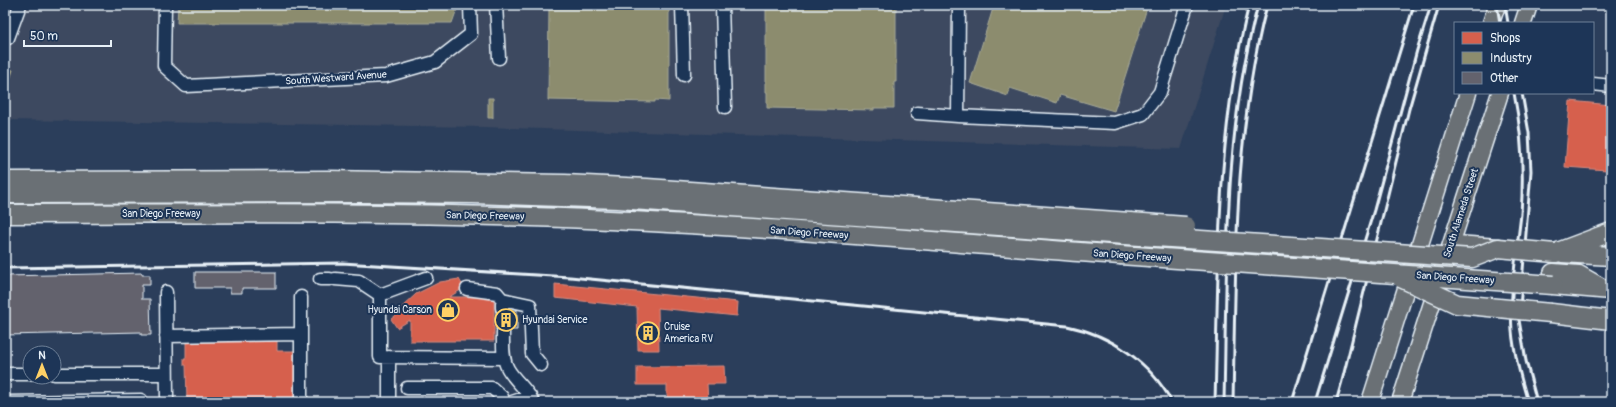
<svg xmlns="http://www.w3.org/2000/svg" width="1616" height="407" font-family="Pangolin,sans-serif">
<style>
.built{fill:#3c4960}
.shops{fill:#d6604d;stroke:#db8c80}
.industry{fill:#8c8c6e;stroke:#a8aa97}
.building{fill:#63626d;stroke:#e8f1f8}
.lines{fill:none;stroke-linecap:round;stroke-linejoin:round}
.minor-tunnel{stroke:#475973;stroke-width:12;stroke-dasharray:12 6;stroke-linecap:butt}
.minor-casing{stroke:#e8f1f8;stroke-width:15}
.major-casing{stroke:#e8f1f8;stroke-width:19}
.highway-casing{stroke:#e8f1f8;stroke-width:21}
.minor{stroke:#1d3557;stroke-width:12}
.major{stroke:#6a7074;stroke-width:16}
.highway{stroke:#6a7074;stroke-width:18}
.rail{stroke:#e8f1f8;stroke-width:3}
.highway-bridge-casing{stroke:#e8f1f8;stroke-width:21;stroke-linecap:butt}
.highway-bridge{stroke:#6a7074;stroke-width:18}
.labels{text-anchor:middle;dominant-baseline:central;stroke-width:4;stroke-linejoin:round;paint-order:stroke}
.street-label{font-size:10px;fill:#e8f1f8;stroke:#1d3557}
.poi-label{font-size:10px;fill:#e8f1f8;stroke:#1d3557;text-anchor:start}
</style>
<rect width="100%" height="100%" fill="#2b3e5b"/>
<filter id="ink" filterUnits="userSpaceOnUse"><feTurbulence type="fractalNoise" baseFrequency=".025" numOctaves="2"/><feDisplacementMap in="SourceGraphic" scale="8" xChannelSelector="R" yChannelSelector="G"/><feConvolveMatrix kernelMatrix="1 2 1 2 8 2 1 2 1" color-interpolation-filters="sRGB"/></filter>
<g filter="url(#ink)">
<path class="built" d="M5 5H1226L1181 149 483 127 5 120Z"/>
<path class="shops" d="M1570 101 1611 105 1607 170 1565 167Z
M459 279 464 288 449 297H494V341H410V320L397 328 391 319 402 311 401 308 416 294 440 282Z
M555 284 738 302 737 316 658 308 659 350H638L637 307 555 298Z
M277 339V351H294V399H292V402H181L187 401 186 365H184V358H186V341Z
M724 366 725 384H707L708 402H667V385H637V367Z"/>
<path class="industry" d="M178 5H458V6L452 23H177Z
M549 5H669V101L655 100V102L548 100Z
M766 5H896V82H894V108H874V110L767 108V92H766Z
M994 5H1148L1114 111 1060 95 1057 103 1010 88 1008 96 970 83Z
M5 68 13 70 5 96Z
M488 98H493V118H488Z"/>
<path class="building" d="M195 272H276V288H242V293H230V288H195Z
M142 273V275H150V285H142V299H150L151 335H141V332L5 335V276Z
M496 310H517V330H496Z"/>
<g class="lines">
<path class="minor-tunnel" d="M502 308 503 332"/>
<g class="minor-casing">
<path id="minor" d="M165 5 164 66 186 86 386 76 435 62 471 34 470 5
M496 5 499 58
M682 5 684 75
M722 5 725 107
M959 5 958 116 1115 123 1143 114 1160 92 1187 5
M8 38 20 5
M1593 84 1611 86
M917 113 958 116
M426 278 380 295V357L504 358
M320 279H330
M335 279 359 281 380 295
M467 289 497 293 502 299V308
M301 297V402
M502 299 530 305 532 354 541 365
M503 332C503 344 502 359 508 369 515 381 527 389 533 402
M166 336 301 334
M389 357V402
M5 374H30
M54 374H166
M407 388H492L502 397 503 402
M10 402 141 400
M165 402 167 399 166 292
M512 402 530 396"/>
</g>
<g class="major-casing">
<path id="major" d="M1491 23 1497 5
M1523 23 1529 5
M1370 402 1468 93
M1400 402 1500 93"/>
</g>
<g class="highway-casing">
<path id="highway" d="M5 181 328 180 565 184 647 188 1130 222
M5 194 365 193 473 194 618 199 1125 235
M5 214C181 214 357 211 532 217 728 223 924 241 1120 255
M1456 245 1498 248
M1555 253 1611 232
M1562 253 1611 256
M1553 273 1579 275 1600 287
M1553 285 1611 290
M1551 313 1611 320"/>
</g>
<use href="#minor" class="minor"/>
<use href="#major" class="major"/>
<use href="#highway" class="highway"/>
<path class="rail" d="M1497 5 1500 23
M1505 5 1508 23
M1514 93C1522 133 1524 173 1521 214 1517 252 1509 293 1512 331 1514 355 1521 379 1528 402
M1522 93 1529 133 1531 171 1519 320 1526 361 1537 402
M5 268 342 263 570 277 1067 326C1111 335 1150 362 1172 402
M1215 402C1219 268 1215 136 1249 5
M1224 402C1227 269 1223 134 1258 5
M1233 402C1236 268 1233 136 1267 5
M1292 402 1414 5
M1315 402 1374 210 1417 50 1431 5
M1336 402 1342 381 1409 109 1439 5"/>
<g class="highway-bridge-casing">
<path id="highway-bridge" d="M1130 222 1186 226
M1125 235 1472 258 1498 248 1555 253
M1120 255 1553 285
M1401 278 1457 304 1551 313"/>
</g>
<use href="#highway-bridge" class="highway-bridge"/>
</g>
</g>
<defs>
<g id="shop-ring" transform="scale(1.15)"><circle r="9.5" fill="#1d3557" stroke="#ffd166" stroke-width="1.5"/><path d="M-5-2.5h2.3a2.7 3.5 0 0 1 5.4 0H5L5.5 6h-11ZM-1.5-2.5h3a1.5 2.3 0 0 0-3 0Z" fill="#ffd166"/></g>
<g id="building-ring" transform="scale(1.15)"><circle r="9.5" fill="#1d3557" stroke="#ffd166" stroke-width="1.5"/><path d="M-4-6H4V6H1V3H-1V6H-4ZM-2.5-4.3h1.7v1.8h-1.7ZM.8-4.3h1.7v1.8H.8ZM-2.5-1h1.7V.8h-1.7ZM.8-1h1.7V.8H.8Z" fill="#ffd166"/></g>
</defs>
<g fill-rule="evenodd">
<use href="#shop-ring" x="448" y="310"/>
<use href="#building-ring" x="506" y="320"/>
<use href="#building-ring" x="648" y="333"/>
</g>
<g class="labels">
<g class="street-label">
<text transform="translate(336 78) rotate(-4)">South Westward Avenue</text>
<text transform="translate(1461 213) rotate(-72)">South Alameda Street</text>
<text x="161" y="214">San Diego Freeway</text>
<text transform="translate(485 216) rotate(1)">San Diego Freeway</text>
<text transform="translate(809 233) rotate(4)">San Diego Freeway</text>
<text transform="translate(1132 256) rotate(4)">San Diego Freeway</text>
<text transform="translate(1455 278) rotate(4)">San Diego Freeway</text>
</g>
<g class="poi-label">
<text x="432" y="310" text-anchor="end">Hyundai Carson</text>
<text x="522" y="320">Hyundai Service</text>
<text x="664" y="327">Cruise<tspan x="664" dy="12">America RV</tspan></text>
</g>
</g>
<rect width="1616" height="407" fill="none" stroke="#1d3557" stroke-width="20"/>
<rect x="10" y="10" width="1596" height="387" fill="none" stroke="#e8f1f8" stroke-width="1.5" filter="url(#ink)"/>
<rect x="1454" y="22" width="140" height="72" fill="#1d3557" stroke="#6e8097"/>
<rect x="1462" y="32" width="20" height="12" fill="#d6604d" stroke="#6e8097"/>
<text x="1490" y="42" font-size="12" fill="#e8f1f8">Shops</text>
<rect x="1462" y="52" width="20" height="12" fill="#8c8c6e" stroke="#6e8097"/>
<text x="1490" y="62" font-size="12" fill="#e8f1f8">Industry</text>
<rect x="1462" y="72" width="20" height="12" fill="#63626d" stroke="#6e8097"/>
<text x="1490" y="82" font-size="12" fill="#e8f1f8">Other</text>
<g transform="translate(42 365)"><circle r="19" fill="#1d3557" stroke="#6e8097"/>
<path d="M0-3L7 15L0 10L-7 15Z" fill="#ffd166"/>
<text y="-6" font-size="11" font-weight="bold" text-anchor="middle" fill="#e8f1f8">N</text>
</g>
<path d="M24 40v6h87v-6" fill="none" stroke="#e8f1f8" stroke-width="2"/>
<text x="30" y="40" font-size="12" fill="#e8f1f8" stroke="#1d3557" stroke-width="3" paint-order="stroke">50 m</text>
</svg>
